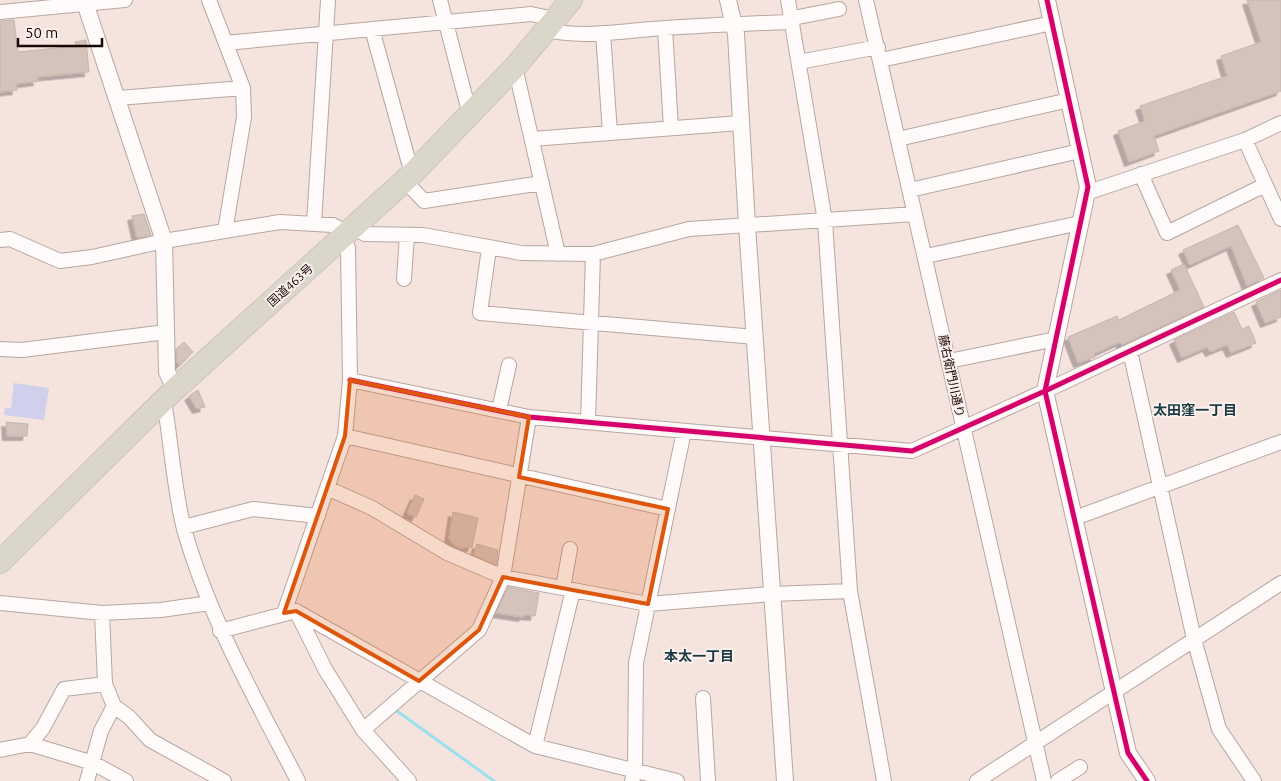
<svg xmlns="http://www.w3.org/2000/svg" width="1281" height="781" font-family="Ubuntu,'Noto Sans JP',sans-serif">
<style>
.green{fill:#d0d0ed}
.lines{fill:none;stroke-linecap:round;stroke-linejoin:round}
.stream{stroke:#9be0ef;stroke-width:3}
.building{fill:#d3c3bb;stroke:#c6b5ae;filter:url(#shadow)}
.minor-casing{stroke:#b7a6a2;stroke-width:16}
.tertiary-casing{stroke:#b7a6a2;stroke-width:18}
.trunk-casing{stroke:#cdc3c1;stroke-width:24}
.minor{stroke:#fefbfa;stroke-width:14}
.tertiary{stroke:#fefbfa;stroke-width:16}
.trunk{stroke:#dad6ca;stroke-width:22}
.cycleway-casing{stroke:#fbf0ed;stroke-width:8}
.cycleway{stroke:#d6006c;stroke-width:5}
.marked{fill:#de550c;fill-opacity:0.2;stroke:#de550c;stroke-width:4;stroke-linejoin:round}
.labels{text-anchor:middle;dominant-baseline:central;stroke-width:4;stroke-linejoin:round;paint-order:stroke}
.street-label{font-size:12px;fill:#190805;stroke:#fbf0ed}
.neighbourhood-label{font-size:14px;font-weight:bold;fill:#1a3a42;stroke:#fbf0ed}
</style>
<defs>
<filter id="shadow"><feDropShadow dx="-4.5" dy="4.5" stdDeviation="0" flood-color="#0004"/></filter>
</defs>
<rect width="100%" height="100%" fill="#f5e3de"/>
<path class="green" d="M14 383 49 388 44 420 4 415 5 408H11Z"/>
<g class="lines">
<path class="stream" d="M397 711 494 781"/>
</g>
<path class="building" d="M1247 0H1281V91L1154 136 1159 151 1129 162 1118 131 1145 121 1140 106 1227 76 1221 56 1261 42Z
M14 20 18 52 76 46 75 42 86 40 89 72 37 77 38 81 16 84 17 90 0 92V21Z
M144 214 151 235 137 238 132 216Z
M1238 225 1264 278 1247 286 1231 246 1190 265 1183 250Z
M1184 264 1204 307 1122 345 1120 342 1094 354 1095 357 1078 363 1068 337 1117 316 1119 320 1180 290 1171 270Z
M1281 290V317L1265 323 1256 302Z
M1234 312 1242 329 1249 326 1256 343 1231 353 1227 345 1210 352 1207 347 1182 358 1174 340Z
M184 342 193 352 180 365 177 363 176 349Z
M198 390 205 407 197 409 189 396Z
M6 422 28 424 27 436H7Z
M415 495 424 499 416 517 407 513Z
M453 512 478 518 472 547 460 548 452 543 449 538Z
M477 544 498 550 496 565 474 555Z
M508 587 539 593 535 616 524 615 523 617 496 613Z"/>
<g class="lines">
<g class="minor-casing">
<path id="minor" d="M209 0 243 88 244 117 225 231
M440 0 470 115
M788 0 825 221 850 591 884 781
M866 0 1044 781
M0 12 125 0
M665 28 671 128
M372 29 412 174
M546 30C585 39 626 30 665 28 706 25 748 24 789 22L793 18 839 9
M603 33 610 133
M226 43 531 14 554 19
M881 60 1052 23
M799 62 878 47
M515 67 558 254
M118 98 243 88
M532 139 740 123
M898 139 1069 100
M1245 140 1281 219
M1141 174 1167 233 1265 185
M405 181 424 201 542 183
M910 190 1080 151
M1086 193 1245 140 1281 123
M314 223 328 0
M354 228 365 234 423 235 521 253 593 254 689 229 915 214
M0 240 10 239 60 261 92 257 164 241 280 222 333 225 340 229 348 248 350 380 345 436 284 613
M489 248 480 313 755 337
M926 256 1080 223
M404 279 407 235
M0 349 22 350 166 332
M1130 351 1194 639 1219 729 1254 781
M949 361 1056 339
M350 380 529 417 912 451 1045 391 1281 280
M164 401C171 441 174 490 184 529 210 620 255 698 298 781
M499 410 509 365
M588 422 593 254
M345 436 668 509
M327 488 372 508 447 553 503 577 648 604 772 594 850 591
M1075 518 1281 442
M184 527 253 509 318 516
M563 588 570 549
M0 603 102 613 161 610 209 603
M296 611 325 669 363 730 409 781
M102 613 105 684 114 706 129 717 150 740 224 781
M220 631 296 611 535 746 677 781
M703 698 708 781
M363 730 479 630 503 577 529 417
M30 744 43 728 64 689 105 684
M535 746 573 590
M0 750 30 744 93 763 126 781
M87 781 101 731 114 706
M632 781 635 771 636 663 684 431
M977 781 1281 583
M1058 781 1080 767"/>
</g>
<g class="tertiary-casing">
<path id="tertiary" d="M84 0 164 241 167 372 175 389
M728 0 736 34 747 225 785 781
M1047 0 1088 187 1045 391 1128 753 1147 781"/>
</g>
<g class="trunk-casing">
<path id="trunk" d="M0 562 175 389 412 174 515 67 571 0"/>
</g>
<use href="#minor" class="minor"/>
<use href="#tertiary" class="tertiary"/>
<use href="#trunk" class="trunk"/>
<g class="cycleway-casing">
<path id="cycleway" d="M1047 0 1088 187 1045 391 1128 753 1147 781
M350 380 529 417 912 451 1045 391 1281 280"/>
</g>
<use href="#cycleway" class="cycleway"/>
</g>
<path class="marked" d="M350 380 529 417 519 477 668 509 648 604 503 577 479 630 419 681 296 611 284 613 345 436Z"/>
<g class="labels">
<g class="street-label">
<text transform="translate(290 285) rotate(-42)">国道463号</text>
<text transform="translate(952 376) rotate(78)">藤右衛門川通り</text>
</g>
<g class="neighbourhood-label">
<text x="1195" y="410">太田窪一丁目</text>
<text x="699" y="656">本太一丁目</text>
</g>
</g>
<path d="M18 38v8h84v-8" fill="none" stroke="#190805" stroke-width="2.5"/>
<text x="25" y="38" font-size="15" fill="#190805" stroke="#fbf0ed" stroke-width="4" paint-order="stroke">50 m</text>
</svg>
